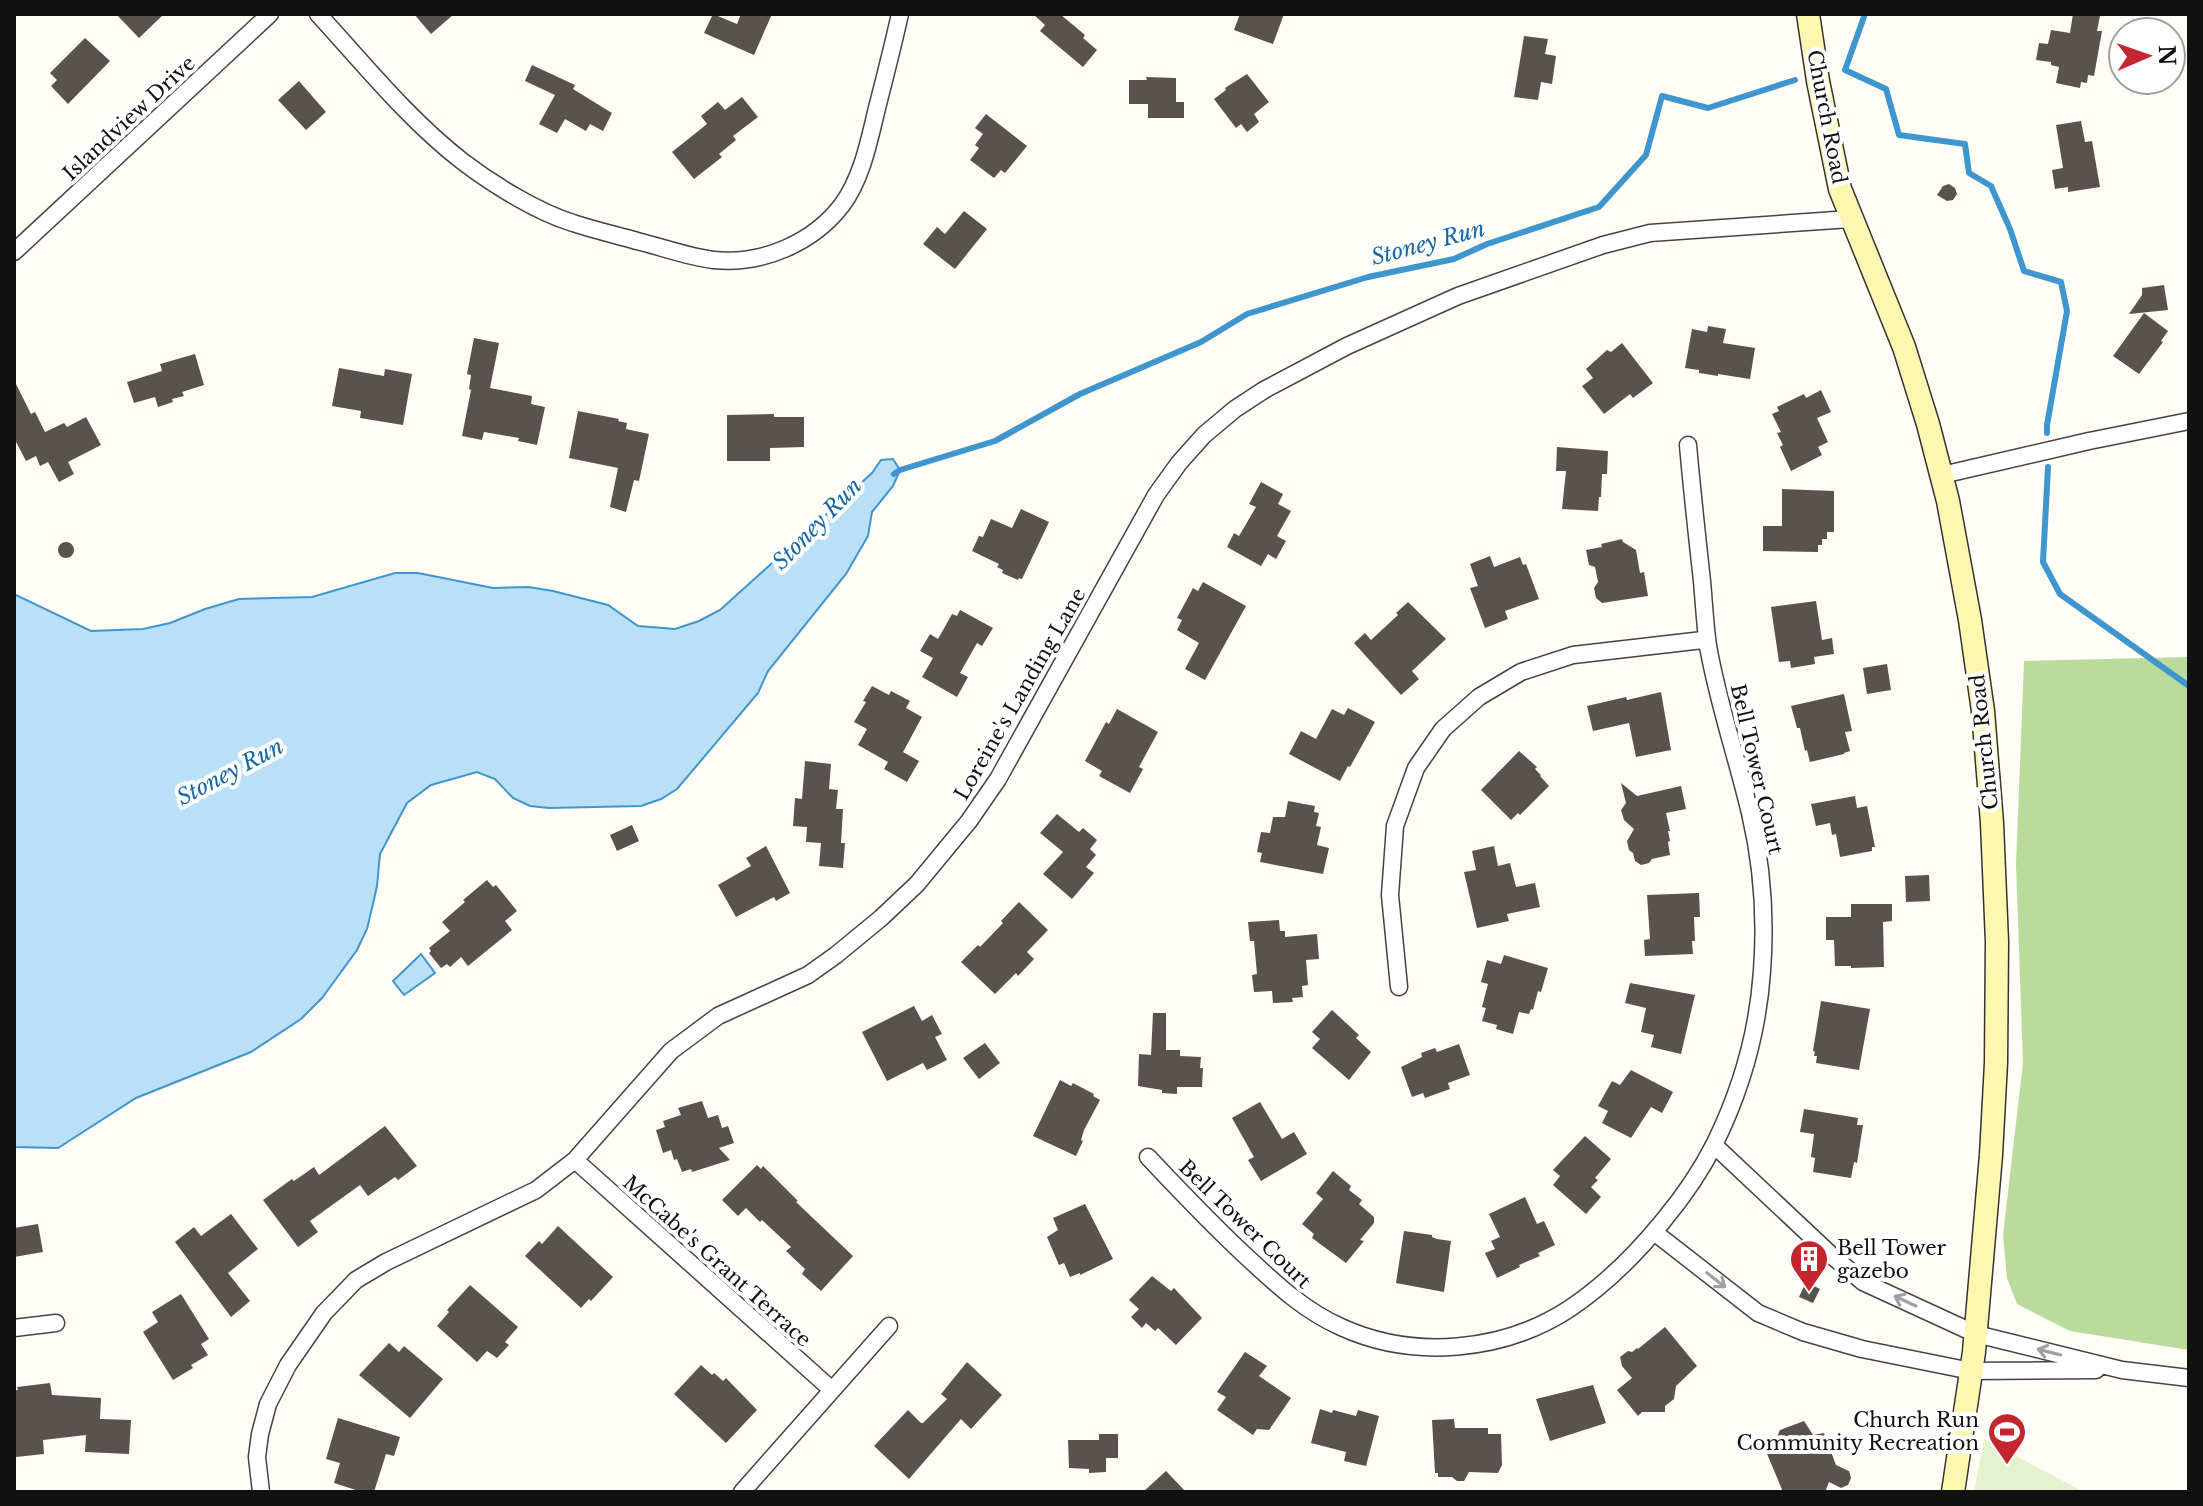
<svg xmlns="http://www.w3.org/2000/svg" width="2203" height="1506" font-family="'Libre Baskerville',serif">
<style>
.forest{fill:#b9dc9c}
.pitch{fill:#e6f2cf}
.water{fill:#b9e0f7;stroke:#3f96cf;stroke-width:2}
.lines{fill:none;stroke-linecap:round;stroke-linejoin:round}
.stream{stroke:#3f96cf;stroke-width:6}
.building{fill:#5a524d}
.minor-casing{stroke:#444;stroke-width:19}
.secondary-casing{stroke:#333;stroke-width:25}
.minor{stroke:#fff;stroke-width:16}
.secondary{stroke:#fff6b0;stroke-width:22}
.oneway{stroke:#a0a0a0}
.labels{text-anchor:middle;dominant-baseline:central;stroke-width:8;stroke-linejoin:round;paint-order:stroke}
.street-label{font-size:20px;fill:#111;stroke:#fff}
.poi-label{font-size:20px;fill:#111;stroke:#fff;text-anchor:start}
.water-label{font-size:22px;font-style:italic;fill:#1768a6;stroke:#fff}
</style>
<rect width="100%" height="100%" fill="#fffdf5"/>
<path class="forest" d="M2189 657V1350L2070 1331 2017 1304 2007 1278 2003 1235 2023 1063 2016 865 2024 661Z"/>
<path class="pitch" d="M1984 1439 2084 1492H1974Z"/>
<path class="water" d="M893 459 900 470 893 486 872 512 868 536 846 574 768 671 758 693 677 789 661 799 641 806 549 808 530 806 513 798 495 779 477 772 431 785 407 803 380 854 377 886 372 908 367 929 357 950 322 998 301 1019 251 1052 136 1098 58 1148 14 1147V594L91 631 143 629 170 623 205 609 239 599 312 597 395 573H418L493 588 529 587 553 591 608 605 638 626 675 629 699 621 720 610 872 473 881 460Z
M421 954 435 973 404 995 393 981Z"/>
<g class="lines">
<path class="stream" d="M1865 14 1845 70 1886 89 1899 135 1965 144 1969 173 1991 186 2010 229 2024 271 2061 282 2067 311 2047 425V433
M2048 467 2043 562 2060 594 2189 686
M894 474 900 470 995 441 1080 394 1201 342 1247 314 1368 277 1454 259 1487 244 1599 207 1646 155 1662 96 1708 108 1795 80"/>
</g>
<path class="building" d="M116 14H164L139 38Z
M414 14H454L431 34Z
M713 14 737 24 741 14H772L754 55 704 33Z
M1033 14H1060L1085 35 1083 38 1097 50 1083 67 1040 31 1045 25Z
M1240 14H1284L1273 44 1234 30Z
M2073 14 2100 16 2097 31H2102L2094 76 2088 75 2087 83 2081 82 2080 88 2056 83 2059 67 2051 65V62L2036 60 2039 43 2048 44 2051 30 2070 33Z
M1524 36 1548 39 1545 54 1556 56 1552 84 1541 82 1538 100 1514 97Z
M85 38 110 61 68 104 51 86 57 80 50 73Z
M532 65 575 85 573 89 612 113 603 131 590 124 586 131 565 119 557 133 539 124 555 95 525 81Z
M1247 74 1269 102 1254 114 1259 122 1247 132 1241 124 1236 128 1214 99 1226 90 1225 88Z
M1146 77 1176 78V102H1184V118H1148V104H1129V80H1147Z
M299 81 326 112 306 130 278 100Z
M742 97 758 117 733 136 736 140 719 154 722 157 694 179 672 152 707 124 701 116 718 102 725 110Z
M986 114 1027 146 1005 173 1001 170 994 178 970 160 979 148 975 145 983 134 975 128Z
M2081 121 2085 142 2092 141 2100 187 2068 192V187L2055 189 2052 170 2063 168 2056 125Z
M1949 184 1955 188 1957 194 1953 200 1947 201 1937 195 1943 186Z
M964 211 987 229 955 269 923 244 937 227 945 234Z
M2164 285 2168 310 2129 314 2142 295V288Z
M2144 313 2168 331 2161 341 2163 342 2139 374 2113 356Z
M1708 326 1726 329 1723 343 1755 348 1750 379 1718 374V376L1699 373V370L1685 368 1692 329 1707 332Z
M474 338 499 343 490 388 532 396 531 404 545 407 537 445 518 441 519 438 484 432 482 440 462 436 471 390 469 389 471 375 467 374Z
M1622 343 1653 383 1633 398 1630 394 1604 414 1582 386 1593 378 1586 369 1607 350 1611 352Z
M195 354 204 385 182 392 184 396 172 399 173 402 158 407 155 397 134 403 127 382 162 371 160 364Z
M339 368 384 376 385 369 412 374 403 425 360 418 361 411 332 406Z
M14 380 31 414 35 412 45 432 64 423 67 427 86 417 101 445 68 462 74 474 59 482 48 462 40 466 36 456 26 461 14 438Z
M1821 390 1831 412 1817 418 1828 442 1818 447 1822 455 1791 471 1780 447 1783 445 1777 433 1781 432 1772 414 1779 411 1777 407 1804 394 1806 398Z
M578 411 619 419 618 421 627 423 626 429 649 434 639 481 634 480 626 512 610 507 618 468 569 458Z
M774 414V417H804V447L770 448V461H727V415Z
M1557 447 1608 451 1607 474H1602L1601 497H1599L1598 511 1562 509 1566 471H1556Z
M1261 482 1283 494 1278 504 1291 511 1277 536 1286 541 1276 559 1268 554 1261 566 1227 547 1234 533 1239 536 1256 507 1249 504Z
M1782 489 1834 491V532H1827V539H1822V545H1818V552L1763 551V526H1782Z
M1021 509 1049 522 1022 579 1019 578 1018 580 1002 573 1003 570 997 567 999 564 972 551 979 536 983 537 991 519 1012 528Z
M1622 539 1623 542 1636 550 1640 573 1644 572 1648 596 1602 603 1596 598 1594 588 1598 582 1595 567 1589 565 1586 550 1602 547 1601 544Z
M58 550a8 8 0 1 1 16 0a8 8 0 1 1-16 0Z
M1490 556 1494 567 1520 557 1523 565 1526 564 1539 599 1505 611 1508 619 1485 628 1470 588 1478 586 1470 564Z
M1203 582 1246 606 1205 680 1185 669 1199 643 1177 630 1182 620 1177 618 1193 588 1198 591Z
M1816 601 1822 640 1832 638 1834 654 1814 657 1815 664 1791 668 1790 661 1779 662 1771 607Z
M1408 602 1446 639 1412 671 1419 679 1401 695 1354 643 1365 633 1371 640 1398 615 1396 613Z
M960 610 993 628 982 646 977 643 960 673 968 677 957 697 922 677 933 658 920 651 930 634 938 639 952 614 957 616Z
M1887 664 1891 690 1867 694 1863 668Z
M872 686 889 695 891 691 910 701 906 708 922 717 903 752 919 761 907 782 884 769 888 762 858 745 867 729 854 722 866 702 863 701Z
M1661 692 1671 750 1636 757 1629 723 1593 731 1587 706 1626 697 1627 700Z
M1844 694 1852 731 1845 732 1850 751 1844 753V754L1810 762 1807 750 1805 751 1800 728H1797L1791 706Z
M1348 708 1375 722 1350 767 1348 766 1340 781 1289 754 1301 731 1316 739 1332 709 1344 715Z
M1117 709 1158 732 1139 767 1143 769 1130 793 1099 776 1102 771 1085 761 1106 722 1109 724Z
M1519 751 1537 767 1535 769 1541 775 1540 776 1549 786 1520 815 1518 813 1511 820 1481 790Z
M805 761 831 764 829 789 838 790 836 809H843L841 843H845L843 868 819 866 821 843 806 842 807 827 793 826 795 798 802 799Z
M1621 783 1637 796 1681 786 1686 809 1666 813 1670 831H1668L1670 841 1668 842 1670 855 1652 859 1649 863 1641 865 1635 861 1633 853 1629 850 1627 841 1634 829 1624 820 1621 810 1626 803Z
M1855 796 1857 808 1867 806 1875 847H1872V851L1840 857 1836 834 1832 835 1830 823 1816 826 1811 804Z
M1288 801 1315 806 1314 812 1319 813 1316 826 1321 827 1317 845 1329 848 1323 874 1260 862 1262 853 1257 852 1261 832 1270 833 1273 817H1285Z
M1057 814 1079 832 1083 828 1097 840 1090 849 1096 855 1086 867 1094 873 1072 899 1043 874 1063 852 1040 833Z
M632 825 639 841 617 851 610 835Z
M766 846 790 893 776 901 774 897 736 917 718 885 751 866 746 858Z
M1494 846 1498 866 1510 863 1516 887 1535 883 1540 907 1507 914 1509 921 1477 928 1464 872 1476 870 1472 851Z
M1929 875 1930 901 1906 902 1905 876Z
M487 880 493 887 496 885 517 911 505 921 512 930 468 966 461 957 450 967 447 964 441 968 429 953 431 951 429 948 450 931 442 922 465 902 463 900Z
M1699 893 1700 917H1694L1695 941H1692L1693 954 1645 956 1644 940 1650 939 1647 895Z
M1019 902 1048 930 1027 952 1034 959 1018 976 1016 973 995 994 961 962 978 945 980 947 1003 923 1001 921Z
M1851 904H1892V921L1883 922 1884 967 1851 968V966H1835L1834 940H1826V917H1851Z
M1279 920 1280 931H1285V937L1317 934 1319 959 1306 960 1308 985 1302 986 1303 997 1292 998 1293 1002 1273 1003 1272 991 1254 992 1252 975 1257 974 1254 941H1250L1248 922Z
M1504 955 1548 968 1541 992 1538 991 1533 1010 1531 1009 1529 1014 1519 1012 1513 1034 1496 1029 1497 1025 1482 1021 1486 1008 1482 1007 1488 984 1481 982 1487 960 1501 964Z
M1630 983 1695 995 1681 1054 1651 1047 1654 1035 1641 1032 1646 1008 1625 1003Z
M1821 1001 1870 1009 1859 1070 1816 1063 1817 1056H1814L1815 1052 1813 1051Z
M914 1006 922 1021 932 1015 942 1034 935 1037 947 1060 927 1070 923 1063 887 1081 862 1032Z
M1332 1010 1359 1035 1356 1038 1371 1052 1349 1080 1312 1048 1320 1039 1312 1032Z
M1153 1013H1166V1050H1180V1056L1201 1057 1200 1068H1203L1202 1087H1177V1094L1162 1093V1090L1138 1086 1139 1054 1151 1055Z
M985 1043 1000 1063 979 1079 963 1058Z
M1459 1044 1470 1075 1448 1083 1450 1089 1425 1098 1423 1093 1412 1097 1401 1067 1422 1057 1421 1053 1435 1048 1437 1052Z
M1631 1070 1673 1092 1662 1113 1651 1107 1631 1138 1602 1123 1608 1111 1598 1106 1612 1081 1620 1085Z
M1060 1080 1071 1086 1073 1083 1094 1094 1093 1096 1100 1100 1084 1130 1081 1140 1083 1141 1076 1156 1033 1136Z
M702 1101 708 1118 718 1115 722 1128 728 1126 734 1143 719 1148 730 1160 692 1172 691 1169 682 1172 677 1159 674 1160 671 1150 663 1153 656 1130 665 1127 663 1121 681 1115 678 1108Z
M1260 1102 1282 1139 1294 1132 1307 1154 1261 1181 1248 1160 1254 1157 1232 1118Z
M1804 1109 1858 1118 1857 1125H1863L1857 1163 1854 1162 1851 1178 1813 1172 1815 1158 1811 1157 1814 1134 1800 1132Z
M385 1126 417 1166 398 1180 395 1177 368 1196 360 1185 310 1221 318 1232 298 1247 263 1200 292 1179 294 1181 314 1167 319 1175Z
M1585 1136 1611 1159 1595 1178 1598 1180 1591 1187 1601 1197 1586 1214 1553 1185 1560 1176 1553 1170Z
M757 1165 761 1169 763 1166 798 1201 796 1202 853 1256 821 1291 802 1274 805 1269 786 1251 791 1247 762 1220 760 1222 746 1208 738 1216 722 1200Z
M1333 1171 1351 1186 1349 1190 1362 1200 1359 1204 1374 1217V1223L1360 1240 1364 1241 1346 1263 1312 1238 1314 1234 1302 1224 1323 1199 1316 1193Z
M1525 1197 1537 1224 1544 1221 1555 1245 1538 1253 1540 1256 1519 1265 1520 1267 1497 1278 1485 1253 1495 1249 1491 1241 1500 1237 1489 1214Z
M1085 1204 1113 1259 1080 1275V1273L1070 1277 1064 1263 1059 1265 1047 1237 1058 1230 1053 1218Z
M231 1214 258 1249 228 1273 250 1301 231 1317 175 1242 194 1227 201 1236Z
M38 1224 43 1252 14 1257V1228Z
M558 1226 613 1277 591 1301 589 1299 581 1308 525 1256 539 1241 542 1244Z
M1404 1231 1432 1235V1237L1437 1239 1451 1241 1444 1292 1396 1283Z
M1152 1276 1171 1291 1174 1288 1202 1318 1176 1345 1158 1328 1155 1331 1146 1323 1142 1328 1131 1317 1139 1309 1129 1300Z
M1806 1282 1820 1289 1813 1303 1799 1297Z
M470 1285 518 1327 505 1342 509 1345 497 1358 487 1351 477 1362 437 1326 449 1312 447 1310Z
M181 1294 209 1339 201 1344 208 1355 191 1365 193 1368 173 1380 143 1332 158 1322 152 1312Z
M1665 1327 1697 1366 1676 1386 1674 1399 1665 1406V1412H1642L1638 1416 1617 1390 1632 1378 1622 1366 1620 1357 1628 1351 1632 1352 1637 1348 1638 1349Z
M389 1343 399 1352 404 1346 443 1379 410 1418 359 1375Z
M1245 1352 1267 1366 1259 1376 1291 1398 1269 1430 1257 1429 1253 1435 1217 1410 1226 1397 1217 1392Z
M967 1362 1002 1395 971 1429 961 1419 909 1479 874 1446 908 1410 921 1423H923L947 1399 941 1394Z
M701 1365 712 1375 714 1373 723 1381 726 1378 757 1410 726 1443 674 1394Z
M50 1383 52 1395 101 1398 100 1419 131 1420 129 1454 85 1452 86 1435 43 1440 44 1454 16 1457 14 1390H18L17 1387Z
M1593 1385 1606 1423 1550 1441 1536 1399Z
M1320 1409 1332 1413 1333 1410 1356 1416 1358 1410 1379 1416 1366 1466 1344 1461 1346 1452 1311 1443Z
M338 1418 400 1437 394 1456 386 1454 374 1492H362L334 1483 340 1463 326 1459Z
M1454 1419 1455 1428H1488V1434H1501L1502 1465 1498 1473 1469 1472 1464 1481H1457L1452 1477H1438V1473H1435L1432 1420Z
M1804 1421 1813 1435 1824 1433 1836 1465 1849 1471 1851 1478 1848 1485 1841 1488 1829 1482 1825 1492H1783L1765 1449 1773 1446 1780 1430Z
M1099 1434H1118V1458H1106V1472L1089 1473V1469L1069 1468 1068 1440H1099Z
M1166 1471 1186 1492H1143Z"/>
<g class="lines">
<g class="minor-casing">
<path id="minor" d="M318 14C364 64 408 119 462 161 492 184 537 212 573 223 594 230 616 235 637 241 662 247 688 257 714 260 762 265 813 243 842 205 862 178 869 141 877 108 885 77 893 45 900 14
M14 252 270 14
M1942 475 2089 441 2189 421
M1399 987 1390 895 1395 826 1416 768 1443 729 1479 697 1521 672 1573 655 1703 640 1708 646
M1714 1145 1830 1254 1863 1282 1976 1334 2122 1370 2189 1378
M1148 1157C1181 1192 1214 1227 1249 1259 1278 1286 1305 1311 1341 1327 1413 1360 1503 1352 1569 1309 1605 1285 1636 1254 1663 1221 1683 1197 1701 1171 1715 1143 1741 1090 1758 1030 1762 971 1766 918 1762 864 1750 813 1737 758 1718 703 1708 646 1705 625 1704 603 1702 581 1697 536 1692 491 1688 445
M575 1160 832 1390
M1654 1232 1758 1313 1803 1332 1862 1349 1971 1371 2096 1370
M14 1328 56 1323
M261 1492 257 1457 260 1434 268 1404 288 1365 324 1313 356 1280 386 1262 536 1190 575 1160 671 1051 718 1016 808 975 836 955 881 918 917 884 969 821 998 779 1156 495 1179 463 1204 435 1235 409 1264 390 1347 346 1458 296 1603 245 1650 233 1850 219
M742 1492 889 1326"/>
</g>
<g class="secondary-casing">
<path id="secondary" d="M1808 14 1818 81 1840 189 1904 347 1928 424 1948 501 1970 620 1983 711 1992 823 1997 942 1996 1063 1991 1155 1974 1352 1953 1492"/>
</g>
<use href="#minor" class="minor"/>
<use href="#secondary" class="secondary"/>
</g>
<defs><path id="oneway-shaft" d="M-6 0H5M1.5-3L5.5 0L1.5 3" fill="none" stroke-width="1.6" stroke-linecap="round" stroke-linejoin="round" transform="scale(2)"/></defs>
<g class="oneway">
<use href="#oneway-shaft" transform="translate(1716 1280) rotate(38)"/>
<use href="#oneway-shaft" transform="translate(1905 1301) rotate(-155)"/>
<use href="#oneway-shaft" transform="translate(2049 1352) rotate(-166)"/>
</g>
<defs>
<g id="building-pin" transform="scale(2)"><path d="M0 17L-7.5 6A9.5 9.5 0 1 1 7.5 6Z" fill="#c4262e" stroke="#fff"/><path d="M-4-6H4V6H1V3H-1V6H-4ZM-2.5-4.3h1.7v1.8h-1.7ZM.8-4.3h1.7v1.8H.8ZM-2.5-1h1.7V.8h-1.7ZM.8-1h1.7V.8H.8Z" fill="#fff"/></g>
<g id="stadium-pin" transform="scale(2)"><path d="M0 17L-7.5 6A9.5 9.5 0 1 1 7.5 6Z" fill="#c4262e" stroke="#fff"/><path d="M0-5a6.5 5 0 1 0 0 10a6.5 5 0 1 0 0-10ZM-3.5-1.8h7v3.6h-7Z" fill="#fff"/></g>
</defs>
<g fill-rule="evenodd">
<use href="#building-pin" x="1809" y="1259"/>
<use href="#stadium-pin" x="2007" y="1432"/>
</g>
<g class="labels">
<g class="street-label">
<text transform="translate(1827 117) rotate(79)">Church Road</text>
<text transform="translate(129 118) rotate(-43)">Islandview Drive</text>
<text transform="translate(1020 694) rotate(-60)">Loreine's Landing Lane</text>
<text transform="translate(1984 742) rotate(-96)">Church Road</text>
<text transform="translate(1757 769) rotate(77)">Bell Tower Court</text>
<text transform="translate(1245 1224) rotate(44)">Bell Tower Court</text>
<text transform="translate(717 1261) rotate(42)">McCabe's Grant Terrace</text>
</g>
<g class="poi-label">
<text x="1837" y="1248">Bell Tower<tspan x="1837" dy="23">gazebo</tspan></text>
<text x="1979" y="1420" text-anchor="end">Church Run<tspan x="1979" dy="23">Community Recreation</tspan></text>
</g>
<g class="water-label">
<text transform="translate(1428 243) rotate(-15)">Stoney Run</text>
<text transform="translate(817 524) rotate(-46)">Stoney Run</text>
<text transform="translate(230 772) rotate(-28)">Stoney Run</text>
</g>
</g>
<rect width="2203" height="1506" fill="none" stroke="#111111" stroke-width="32"/>
<g transform="translate(2147 56) rotate(88)"><circle r="38" fill="#ffffff" stroke="#a0a0a0" stroke-width="2"/>
<path d="M0-6L14 30L0 20L-14 30Z" fill="#c4262e"/>
<text y="-12" font-size="22" font-weight="bold" text-anchor="middle" fill="#111111">N</text>
</g>
</svg>
